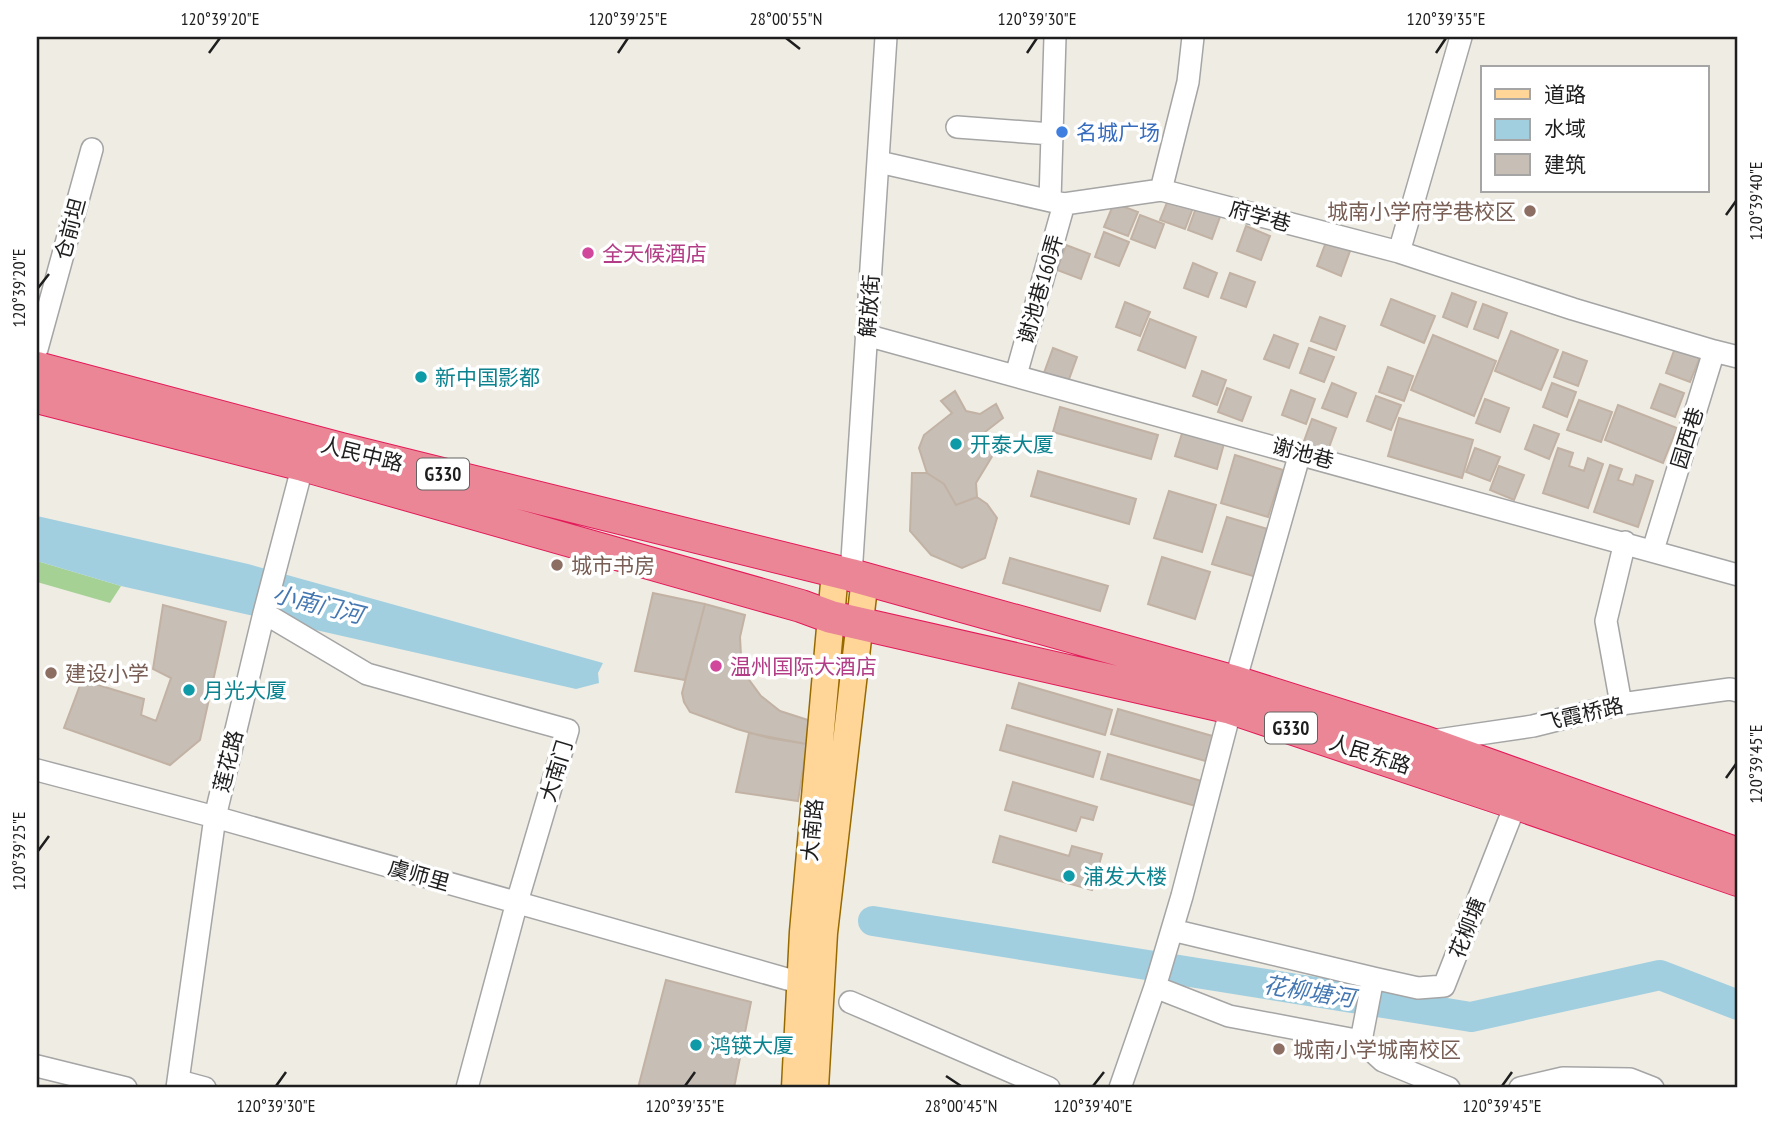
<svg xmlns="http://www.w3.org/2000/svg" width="1775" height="1125" font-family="'PT Sans Narrow','Noto Sans SC',sans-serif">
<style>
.forest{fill:#a5d195}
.water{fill:#a1cfe0}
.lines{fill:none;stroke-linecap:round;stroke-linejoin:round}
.river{stroke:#a1cfe0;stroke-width:30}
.building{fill:#c7beb6;stroke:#c2b2a4;stroke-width:2}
.minor-casing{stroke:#a5a5a5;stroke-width:24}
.major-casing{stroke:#976a00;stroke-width:29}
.highway-casing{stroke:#e31a59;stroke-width:34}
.minor{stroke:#fff;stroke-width:21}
.major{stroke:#ffd698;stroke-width:26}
.highway{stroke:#eb8696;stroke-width:32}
.ticks{fill:none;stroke:#1e1e1e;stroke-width:2.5}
.shop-dot{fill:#3f7fe0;stroke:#fff;stroke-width:2.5}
.education-dot{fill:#8d6e63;stroke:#fff;stroke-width:2.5}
.hotel-dot{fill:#d1479c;stroke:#fff;stroke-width:2.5}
.culture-dot{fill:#0f9aa8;stroke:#fff;stroke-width:2.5}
.labels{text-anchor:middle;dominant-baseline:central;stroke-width:7;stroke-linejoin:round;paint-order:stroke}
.shield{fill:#fff;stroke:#626262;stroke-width:2}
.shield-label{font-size:19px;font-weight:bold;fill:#1e1e1e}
.shop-label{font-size:21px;fill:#366cbe;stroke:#fff;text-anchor:start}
.education-label{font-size:21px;fill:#785e54;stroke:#fff;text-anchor:start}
.street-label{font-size:21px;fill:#1e1e1e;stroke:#fff}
.hotel-label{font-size:21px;fill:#b23c85;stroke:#fff;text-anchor:start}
.culture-label{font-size:21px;fill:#0d838f;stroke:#fff;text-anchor:start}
.water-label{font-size:23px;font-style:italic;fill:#4578b2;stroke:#fff}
.neatline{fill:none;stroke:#1e1e1e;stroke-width:2.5}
.ticks-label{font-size:18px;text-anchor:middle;fill:#1e1e1e}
</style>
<rect width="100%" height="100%" fill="#efece3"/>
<path class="forest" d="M37 561 121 586 110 603 37 582Z"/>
<path class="water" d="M37 516 248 564 603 663 598 673 599 683 576 689 121 586 37 561Z"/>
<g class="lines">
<path class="river" d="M873 921 1471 1017 1660 975 1738 1005"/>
</g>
<path class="building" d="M1170 195 1194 205 1185 229 1160 220Z
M1114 203 1138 212 1128 236 1104 227Z
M1197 205 1221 214 1212 239 1188 230Z
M1140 215 1164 224 1155 248 1131 239Z
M1246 226 1270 236 1261 260 1237 251Z
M1104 232 1129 242 1119 266 1095 257Z
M1326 242 1350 251 1341 276 1317 266Z
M1066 245 1090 254 1081 279 1057 270Z
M1193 263 1217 273 1208 297 1184 288Z
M1230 273 1255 282 1246 307 1221 298Z
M1452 293 1476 302 1467 327 1443 317Z
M1391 299 1435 316 1424 343 1381 325Z
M1125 302 1150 312 1140 336 1116 327Z
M1483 304 1507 313 1498 338 1474 329Z
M1320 317 1345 326 1336 350 1311 341Z
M1150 319 1196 337 1185 368 1138 350Z
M1511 331 1558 350 1541 390 1495 371Z
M1274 335 1298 344 1289 368 1264 359Z
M1433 335 1496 361 1474 416 1411 390Z
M1053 348 1077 357 1068 382 1044 373Z
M1309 348 1334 357 1324 382 1300 373Z
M1675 348 1700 357 1690 382 1666 373Z
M1563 352 1587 361 1578 386 1554 377Z
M1388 367 1413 376 1404 401 1379 392Z
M1202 371 1226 380 1217 405 1193 396Z
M1332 383 1356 393 1347 417 1322 408Z
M1552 383 1576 392 1567 417 1543 407Z
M1660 384 1684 393 1675 417 1651 408Z
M1227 388 1251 397 1242 421 1218 412Z
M1291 390 1315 399 1306 424 1282 415Z
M955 391 966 411 980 414 996 404 1003 418 985 432 993 455 976 483 977 497 956 505 944 484 927 473 919 448 924 435 952 413 941 401Z
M1376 396 1401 405 1391 430 1367 421Z
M1485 399 1509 408 1500 432 1476 423Z
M1579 400 1612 412 1601 442 1567 430Z
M1618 405 1677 428 1663 463 1605 440Z
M1060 407 1158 435 1151 459 1053 432Z
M1399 418 1473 440 1462 478 1388 456Z
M1312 419 1336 428 1327 453 1303 444Z
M1534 425 1559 434 1549 459 1525 449Z
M1184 427 1225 440 1217 469 1175 456Z
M1475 448 1500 457 1490 481 1466 472Z
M1558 448 1573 453 1569 466 1584 471 1588 458 1603 464 1588 508 1543 493Z
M1235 455 1283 470 1268 517 1221 503Z
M1610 465 1622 469 1618 480 1633 485 1636 475 1653 481 1638 527 1594 512Z
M1499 466 1524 475 1514 500 1490 490Z
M1038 471 1136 499 1129 524 1031 496Z
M912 473H927L944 484 956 505 977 497 987 504 997 518 985 558 962 568 931 555 910 531Z
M1169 491 1216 505 1202 552 1154 538Z
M1227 517 1274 531 1260 578 1212 564Z
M1162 557 1210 572 1195 619 1148 604Z
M1010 558 1108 586 1100 611 1003 583Z
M653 593 705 604 685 680 635 671Z
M705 604 745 615 740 637 741 656 747 677 761 696 780 711 811 721 807 744 769 738 737 729 690 712 684 702 682 693Z
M163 605 226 622 200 740 170 765 64 728 82 680 144 699 141 715 156 721 171 678 153 669Z
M1019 683 1112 710 1105 735 1012 708Z
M1118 709 1216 737 1209 762 1111 734Z
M1007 725 1100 752 1093 777 1000 750Z
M749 733 807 744 798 801 736 792Z
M1108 754 1205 782 1199 807 1101 779Z
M1013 782 1097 807 1093 820 1081 817 1076 831 1005 810Z
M1000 836 1069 856 1072 846 1102 854 1092 890 993 862Z
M666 980 751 1002 734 1088H638Z"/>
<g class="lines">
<g class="minor-casing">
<path id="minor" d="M957 127 1052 134
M879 162 1064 204 1161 190 1399 252 1573 309 1714 351
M1161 190 1188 82 1193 37
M1050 200 1055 37
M1399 252 1461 37
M866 335 1738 575
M37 349 92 149
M1016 375 1064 204
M1653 550 1714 351 1738 357
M851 575 886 37
M264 613 367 674 568 730 517 902 467 1088
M1621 704 1606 621 1625 542
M1431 741 1533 726 1621 704 1730 689 1738 691
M37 770 215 817 801 983
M1172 930 1373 978 1361 1041
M1373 978 1418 988 1444 986 1516 803
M1155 987 1229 1016 1361 1041 1383 1061 1449 1088
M850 1002 1049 1088
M37 1066 126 1088
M179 1081 205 1088
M177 1088 215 817 264 613 306 453
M1120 1088 1155 987 1182 896 1231 708 1235 682 1300 453
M1520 1088 1563 1078 1630 1079 1653 1088"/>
</g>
<g class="major-casing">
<path id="major" d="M795 1088 803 932 835 572
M815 1088 824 933 865 578"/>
</g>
<g class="highway-casing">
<path id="highway" d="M37 368 341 449 851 575 1235 682 1425 742 1738 854
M37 397 303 465 801 606 831 617 1231 708 1509 801 1738 880"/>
</g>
<use href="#minor" class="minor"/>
<use href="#major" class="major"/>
<use href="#highway" class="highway"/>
</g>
<path class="ticks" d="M786 38 800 49M209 53 220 38M618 53 628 38M1027 53 1037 38M1436 53 1446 38M1726 215 1736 201M38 288 49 274M1726 778 1736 764M38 851 49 836M946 1076 961 1086M276 1086 286 1072M685 1086 695 1072M1093 1086 1104 1072M1502 1086 1512 1072"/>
<circle class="shop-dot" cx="1062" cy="132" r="7"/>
<g class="education-dot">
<circle cx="1530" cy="211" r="7"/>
<circle cx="557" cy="565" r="7"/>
<circle cx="51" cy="673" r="7"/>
<circle cx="1279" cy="1049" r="7"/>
</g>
<g class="hotel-dot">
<circle cx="588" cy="253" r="7"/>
<circle cx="716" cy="666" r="7"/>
</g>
<g class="culture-dot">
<circle cx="421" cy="377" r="7"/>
<circle cx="956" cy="444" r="7"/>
<circle cx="189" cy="690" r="7"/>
<circle cx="1069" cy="876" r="7"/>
<circle cx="696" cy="1045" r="7"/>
</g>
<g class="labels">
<g class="shield">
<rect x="417" y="458.5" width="52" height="31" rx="5"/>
<rect x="1265" y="712.5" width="52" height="31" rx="5"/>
</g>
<g class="shield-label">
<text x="443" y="474">G330</text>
<text x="1291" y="728">G330</text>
</g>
<g class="shop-label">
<text x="1076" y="132">名城广场</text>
</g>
<g class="education-label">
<text x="1516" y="211" text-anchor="end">城南小学府学巷校区</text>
<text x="571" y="565">城市书房</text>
<text x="65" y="673">建设小学</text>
<text x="1293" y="1049">城南小学城南校区</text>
</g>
<g class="street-label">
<text transform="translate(1260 216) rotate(15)">府学巷</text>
<text transform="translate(70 229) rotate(-75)">仓前坦</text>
<text transform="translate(1040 289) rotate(-74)">谢池巷160弄</text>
<text transform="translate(869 306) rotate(-86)">解放街</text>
<text transform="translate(1687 438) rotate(-73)">园西巷</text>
<text transform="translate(1303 453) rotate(15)">谢池巷</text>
<text transform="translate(362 454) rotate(14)">人民中路</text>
<text transform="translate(1582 714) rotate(-13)">飞霞桥路</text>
<text transform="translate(1370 754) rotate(18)">人民东路</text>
<text transform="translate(228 761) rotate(-76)">莲花路</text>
<text transform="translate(556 771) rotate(-73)">大南门</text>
<text transform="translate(812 830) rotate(-85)">大南路</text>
<text transform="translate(419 875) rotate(16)">虞师里</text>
<text transform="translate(1467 928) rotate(-69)">花柳塘</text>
</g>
<g class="hotel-label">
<text x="602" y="253">全天候酒店</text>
<text x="730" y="666">温州国际大酒店</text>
</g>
<g class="culture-label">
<text x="435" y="377">新中国影都</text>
<text x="970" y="444">开泰大厦</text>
<text x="203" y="690">月光大厦</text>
<text x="1083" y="876">浦发大楼</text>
<text x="710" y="1045">鸿锳大厦</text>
</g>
<g class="water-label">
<text transform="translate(318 604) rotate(14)">小南门河</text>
<text transform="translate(1309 991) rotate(9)">花柳塘河</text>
</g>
</g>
<rect width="1775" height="1125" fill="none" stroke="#ffffff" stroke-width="77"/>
<rect x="1481" y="66" width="228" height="126" fill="#ffffff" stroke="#a5a5a5" stroke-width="2"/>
<rect x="1495" y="89" width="35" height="10" fill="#ffd698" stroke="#a5a5a5" stroke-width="2"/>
<text x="1544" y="102" font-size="21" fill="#1e1e1e">道路</text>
<rect x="1495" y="119" width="35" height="21" fill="#a1cfe0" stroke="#a5a5a5" stroke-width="2"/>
<text x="1544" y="136" font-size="21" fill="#1e1e1e">水域</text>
<rect x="1495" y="154" width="35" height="21" fill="#c7beb6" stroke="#a5a5a5" stroke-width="2"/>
<text x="1544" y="172" font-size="21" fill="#1e1e1e">建筑</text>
<rect x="38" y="38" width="1698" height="1048" class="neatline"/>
<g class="ticks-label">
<text x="220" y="25">120°39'20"E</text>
<text x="628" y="25">120°39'25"E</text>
<text x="786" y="25">28°00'55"N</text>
<text x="1037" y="25">120°39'30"E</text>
<text x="1446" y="25">120°39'35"E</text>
<text transform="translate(1756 201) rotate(-90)" y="6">120°39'40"E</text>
<text transform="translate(19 288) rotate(-90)" y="6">120°39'20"E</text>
<text transform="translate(1756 764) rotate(-90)" y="6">120°39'45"E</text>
<text transform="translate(19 851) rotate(-90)" y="6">120°39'25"E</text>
<text x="276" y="1112">120°39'30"E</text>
<text x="685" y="1112">120°39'35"E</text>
<text x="961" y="1112">28°00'45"N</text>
<text x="1093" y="1112">120°39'40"E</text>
<text x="1502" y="1112">120°39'45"E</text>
</g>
</svg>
